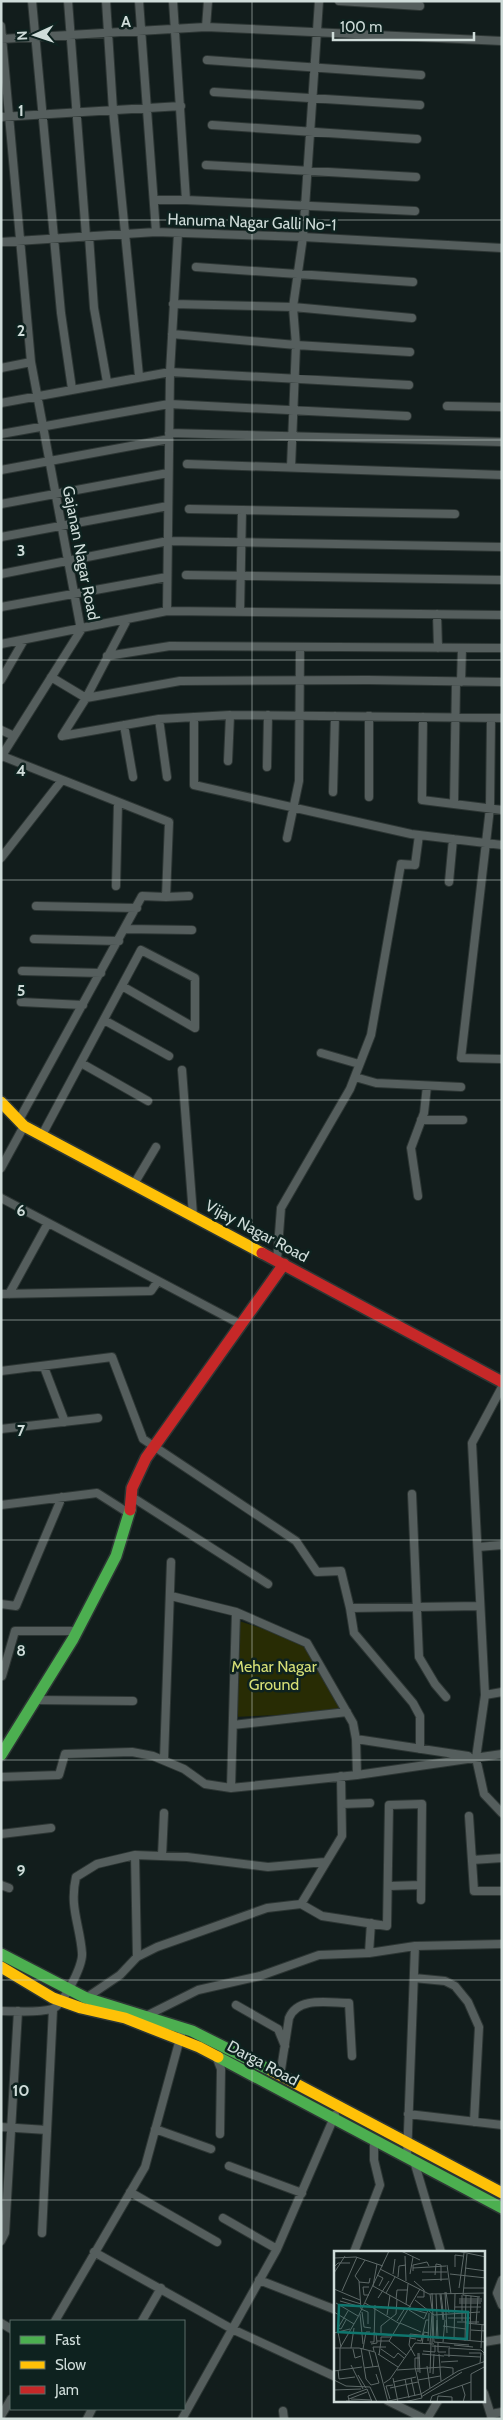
<svg xmlns="http://www.w3.org/2000/svg" width="503" height="2420" font-family="Cabin,sans-serif">
<style>
.green{fill:#282c04}
.lines{fill:none;stroke-linecap:round;stroke-linejoin:round}
.street-casing{stroke:#2d3634;stroke-width:10}
.fast-casing{stroke:#2d3634;stroke-width:14}
.slow-casing{stroke:#2d3634;stroke-width:14}
.jam-casing{stroke:#2d3634;stroke-width:14}
.street{stroke:#555e5d;stroke-width:8}
.fast{stroke:#4caf50;stroke-width:11}
.slow{stroke:#ffc107;stroke-width:11}
.jam{stroke:#c62828;stroke-width:11}
.grid{fill:none;stroke:#cfdcd9;stroke-width:1;stroke-opacity:0.55}
.labels{text-anchor:middle;dominant-baseline:central;stroke-width:5;stroke-linejoin:round;paint-order:stroke}
.street-label{font-size:16px;fill:#cfdcd9;stroke:#0e221f}
.park-label{font-size:16px;fill:#d6df76;stroke:#0e221f}
.inset-road{fill:none;stroke:#5e6968;stroke-width:1}
.view{fill:#0f766e;fill-opacity:0.15;stroke:#0f766e;stroke-width:2.5}
.inset-edge{fill:none;stroke:#cfdcd9;stroke-width:2.5}
.grid-label{font-size:16px;text-anchor:middle;font-weight:bold;fill:#cfdcd9;stroke:#0e221f;stroke-width:5;stroke-linejoin:round;paint-order:stroke}
</style>
<rect width="100%" height="100%" fill="#121d1c"/>
<path class="green" d="M236 1620 307 1643 347 1712 233 1717Z"/>
<g class="lines">
<g class="street-casing">
<path id="street" d="M32 1 61 313 72 389
M68 1 86 236
M106 1 113 110 139 376
M139 1 156 232
M173 1 186 200
M339 1 420 6
M1 26 31 362 81 630 1 757
M206 27 208 1
M1 39 206 27 502 41
M207 60 421 75
M214 92 420 105
M1 117 181 106
M212 125 417 139
M206 165 416 177
M154 200H186L415 211
M89 236 94 308 107 382
M1 242 156 232 303 237 502 248
M196 267 413 282
M173 304 293 307 412 318
M172 334 296 345 410 352
M1 368 31 362
M1 403 170 372 409 385
M447 406 502 407
M169 433 502 442
M1 434 169 404 407 416
M187 464 502 475
M291 467 296 345 293 307 303 237 319 1
M1 470 169 439
M1 504 168 473
M189 509 455 514
M1 537 168 506
M1 574 168 541 502 547
M186 575 502 580
M1 607 167 577
M167 611 170 372 178 233
M240 612 242 510
M437 614 438 648
M1 644 167 611 502 615
M107 656 170 646 502 648
M51 677 86 698 180 681 368 680 502 682
M1 680 24 640
M461 682 462 648
M369 716V797
M194 717V785L411 834 502 845
M423 717 422 800 502 810
M491 718 490 808 461 1058 502 1059
M159 719 167 777
M124 725 133 777
M1 730 14 736
M62 736 159 719 230 715 502 718
M62 736 86 698 127 620
M2 756 169 822 166 897 142 896 19 1120
M228 761 230 715
M267 767 268 715
M333 792 335 716
M454 804 456 682
M287 838 299 781 300 648
M1 858 62 780
M449 882 453 839
M116 886 118 802
M166 897 189 896
M36 906 137 908
M125 929 192 930
M34 939 119 941
M22 971 101 973
M21 1002 83 1005
M104 1020 169 1056
M321 1053 359 1064
M81 1063 148 1101
M182 1070 193 1215
M355 1077 376 1083 461 1087
M421 1120H463
M42 1135 141 950 195 978V1028L122 986
M1 1168 24 1126
M134 1184 156 1147
M418 1196 411 1148 424 1113 427 1086
M1 1198 242 1325
M277 1260 281 1208 350 1089 371 1035 401 864 415 865 419 835
M1 1294 151 1291 158 1281
M9 1294 48 1223
M44 1367 65 1422
M1 1371 112 1357 143 1439 296 1541 317 1572 341 1571 350 1608 480 1606
M502 1387 472 1443 485 1695 476 1758 484 1794 502 1813
M1 1429 98 1418
M412 1494 419 1657 435 1684 446 1697
M132 1497 268 1584
M1 1505 97 1493 130 1514
M478 1547 502 1545
M171 1596 236 1612 307 1643 353 1723 356 1739 357 1775
M1 1604 16 1606 62 1497
M350 1608 354 1633 413 1703 420 1716V1749
M2 1676 15 1631H77
M485 1695 502 1692
M35 1700 133 1701
M233 1725 347 1712
M356 1739 468 1756
M164 1759 171 1562
M1 1777 59 1775 65 1754 132 1752 153 1756 184 1769 205 1784 231 1788 357 1775 502 1754
M231 1788 236 1612
M342 1804 370 1803
M469 1816 474 1891H502
M1 1834 51 1828
M135 1855 137 1957
M162 1856 164 1813
M472 1860 502 1858
M1 1885 9 1888
M389 1886 421 1885
M301 1904 342 1836 341 1776
M369 1953 371 1923
M414 1978 445 1981 455 1986 468 2002 479 2027 474 2122
M86 1998 120 1975 137 1957 157 1947 267 1908 301 1904 322 1916 387 1926 389 1805 422 1804 421 1900
M236 2005 278 2029 285 2046
M1 2011C17 2011 37 2013 52 2009 63 2006 83 1965 82 1953 80 1925 69 1907 76 1877L97 1864 135 1855 187 1857 268 1867 325 1862
M146 2016 198 1990 260 1976 319 1955 369 1953 415 1946 502 1944
M216 2056 221 2069 220 2134
M280 2076 289 2018C298 1996 329 2003 349 2003L352 2056
M408 2114 502 2125
M1 2127 47 2130
M155 2129 211 2149
M407 2158 415 1946
M414 2161 441 2252
M229 2166 302 2193
M130 2192 217 2242
M223 2218 277 2249
M42 2233 53 2009
M1 2241 5 2233 18 2011
M94 2252 232 2329 336 2377
M354 2252 380 2185 374 2160V2140
M259 2280 336 2310
M502 2280 497 2293 502 2305
M55 2321 145 2167 181 2035
M142 2321 161 2288
M1 2323 11 2329
M484 2342 502 2339
M484 2393 492 2419
M388 2401 425 2419
M283 2411 284 2419
M491 2414 502 2412
M1 2416 11 2399
M87 2419 92 2409
M182 2419 277 2249 335 2115
M427 2419 438 2401"/>
</g>
<g class="fast-casing">
<path id="fast" d="M1 1755 73 1639 116 1556 130 1510
M1 1954 86 1998 192 2031 272 2071
M218 2057 502 2208"/>
</g>
<g class="slow-casing">
<path id="slow" d="M1 1102 24 1126 262 1253
M1 1967 53 1998 81 2008 125 2018 199 2047 218 2057
M272 2071 502 2193"/>
</g>
<g class="jam-casing">
<path id="jam" d="M262 1253 502 1382
M130 1510 132 1488 146 1458 284 1264"/>
</g>
<use href="#street" class="street"/>
<use href="#fast" class="fast"/>
<use href="#slow" class="slow"/>
<use href="#jam" class="jam"/>
</g>
<path class="grid" d="M252 1V2419M1 220H502M1 440H502M1 660H502M1 880H502M1 1100H502M1 1320H502M1 1540H502M1 1760H502M1 1980H502M1 2200H502"/>
<g class="labels">
<g class="street-label">
<text transform="translate(252 222) rotate(2)">Hanuma Nagar Galli No-1</text>
<text transform="translate(81 553) rotate(79)">Gajanan Nagar Road</text>
<text transform="translate(257 1231) rotate(28)">Vijay Nagar Road</text>
<text transform="translate(263 2063) rotate(28)">Darga Road</text>
</g>
<g class="park-label">
<text x="274" y="1666">Mehar Nagar<tspan x="274" dy="18">Ground</tspan></text>
</g>
</g>
<g transform="translate(334 2251)">
<rect width="151" height="151" fill="#121d1c"/>
<path class="inset-road" d="M67 0 86 9M123 0 152 6M71 5 72 30M0 7 22 6 49 15M31 9 21 25 25 30 27 58 34 61V73M43 13 39 35 77 56M113 14 117 43M0 16 4 12H16M121 16V4L129 5M79 17 112 15M131 17 152 20M46 18 95 43 152 42M79 20V14L93 11 95 15M88 21H113M0 22 11 5M59 23 61 8M76 23 79 6M116 23 152 27M43 24 49 27 45 35M101 24 102 13 107 14V30M64 26 65 15 72 14M88 29 114 28M80 30 90 39V46H83M25 31 35 32 36 27M125 37 130 2M130 37H152M0 38 26 49M8 40 23 6M111 41 113 82M112 41 115 62M52 42 61 26M98 42 100 91 135 94M96 43 98 58M102 43 104 88M106 43 109 69M107 43 110 69M35 44H30L29 36H35M128 44V70M129 44 146 46M129 44 133 3M8 47 27 53M44 47 55 30M62 48 63 39H74M125 48H148M81 49 100 64 146 61M6 50 27 56M125 50H148M2 52 24 65M31 52 66 73M125 52H147M72 53 74 33M121 56H147M77 58 92 62M75 59 90 68 94 59M0 61 20 73M28 61 30 76 37 77M26 63 29 93M53 64 56 44M114 67H137M12 69 7 78 4 77 14 60M63 70 71 57M123 71H145M66 72 87 81M132 72 152 74M142 73 144 46M109 75 132 78M137 79 152 80M4 81 7 96M0 82 16 78M39 82 59 84M47 82V75L62 63 63 48M96 86 152 91M76 87V83L95 85M102 88 103 69M120 88 121 43M83 89 87 90 92 69H95M43 90H47V86H57M55 90 72 104M94 90 95 62M131 90 132 44M136 90 137 45M36 91H40L41 54M104 91V101H112M109 91 111 69M98 92 99 65M37 93 43 92 42 82M88 93 90 81 95 82M96 93 98 62M120 94 139 96M98 95 116 96M0 97H25L41 101 54 151M6 97V119M6 97 24 66 55 0M17 97 20 77M27 97 32 128 37 134 45 132 42 123M147 97 148 74M19 98 21 107 27 105M29 98 32 81H36M47 98 60 107 64 102 70 107M35 100 39 116M40 100 39 96H52M89 100 101 101V94M84 102V121M85 102 86 122M135 102H147L146 112M44 103 64 116M88 103 110 105M105 103 107 130M45 104 47 90H55L86 38M110 104 146 106M150 104 152 89M81 105 75 94 76 87 82 88M115 106V97L147 99 150 102M107 111 124 110M17 114 29 138M93 115 96 137M30 117 45 115M4 119 5 128 21 126M63 119 109 116 119 117V123M0 120 28 116M96 122 97 93M99 123 100 103M24 124 32 137M59 127 64 151M77 127 81 145M71 128 75 147M0 129 12 135 36 136 43 151M84 129 106 125M59 131 82 126M50 132 56 128 81 92 100 93M128 134 131 144 129 151M56 137 84 131M0 139 27 138M87 146 128 121M15 148 33 141M17 148 38 149M56 148 52 135 59 134M137 149V123L152 115M12 150 40 151M15 150 14 145 33 138 38 151M50 151 87 143 124 120 152 110M70 151 88 147 81 116V107H86M96 151 98 145 137 131M103 151 104 145 118 146V151"/>
<path class="view" d="M5 54 134 61 133 88 4 81Z"/>
<rect width="151" height="151" class="inset-edge"/>
</g>
<g class="grid-label">
<text x="126" y="27">A</text>
<text x="21" y="116">1</text>
<text x="21" y="336">2</text>
<text x="21" y="556">3</text>
<text x="21" y="776">4</text>
<text x="21" y="996">5</text>
<text x="21" y="1216">6</text>
<text x="21" y="1436">7</text>
<text x="21" y="1656">8</text>
<text x="21" y="1876">9</text>
<text x="21" y="2096">10</text>
</g>
<rect width="503" height="2420" fill="none" stroke="#cfdcd9" stroke-width="5"/>
<rect x="10" y="2320" width="175" height="90" fill="#0e221f" stroke="#5b6c69"/>
<rect x="20" y="2336" width="25" height="8" fill="#4caf50" stroke="#5b6c69"/>
<text x="55" y="2345" font-size="15" fill="#cfdcd9">Fast</text>
<rect x="20" y="2361" width="25" height="8" fill="#ffc107" stroke="#5b6c69"/>
<text x="55" y="2370" font-size="15" fill="#cfdcd9">Slow</text>
<rect x="20" y="2386" width="25" height="8" fill="#c62828" stroke="#5b6c69"/>
<text x="55" y="2395" font-size="15" fill="#cfdcd9">Jam</text>
<g transform="translate(35 35) rotate(267)" stroke="#0e221f" stroke-width="4" paint-order="stroke">
<path d="M0-4L9 19L0 12L-9 19Z" fill="#cfdcd9"/>
<text y="-8" font-size="14" font-weight="bold" text-anchor="middle" fill="#cfdcd9">N</text>
</g>
<path d="M333 32v8h141v-8" fill="none" stroke="#cfdcd9" stroke-width="2.5"/>
<text x="340" y="32" font-size="15" fill="#cfdcd9" stroke="#0e221f" stroke-width="4" paint-order="stroke">100 m</text>
</svg>
